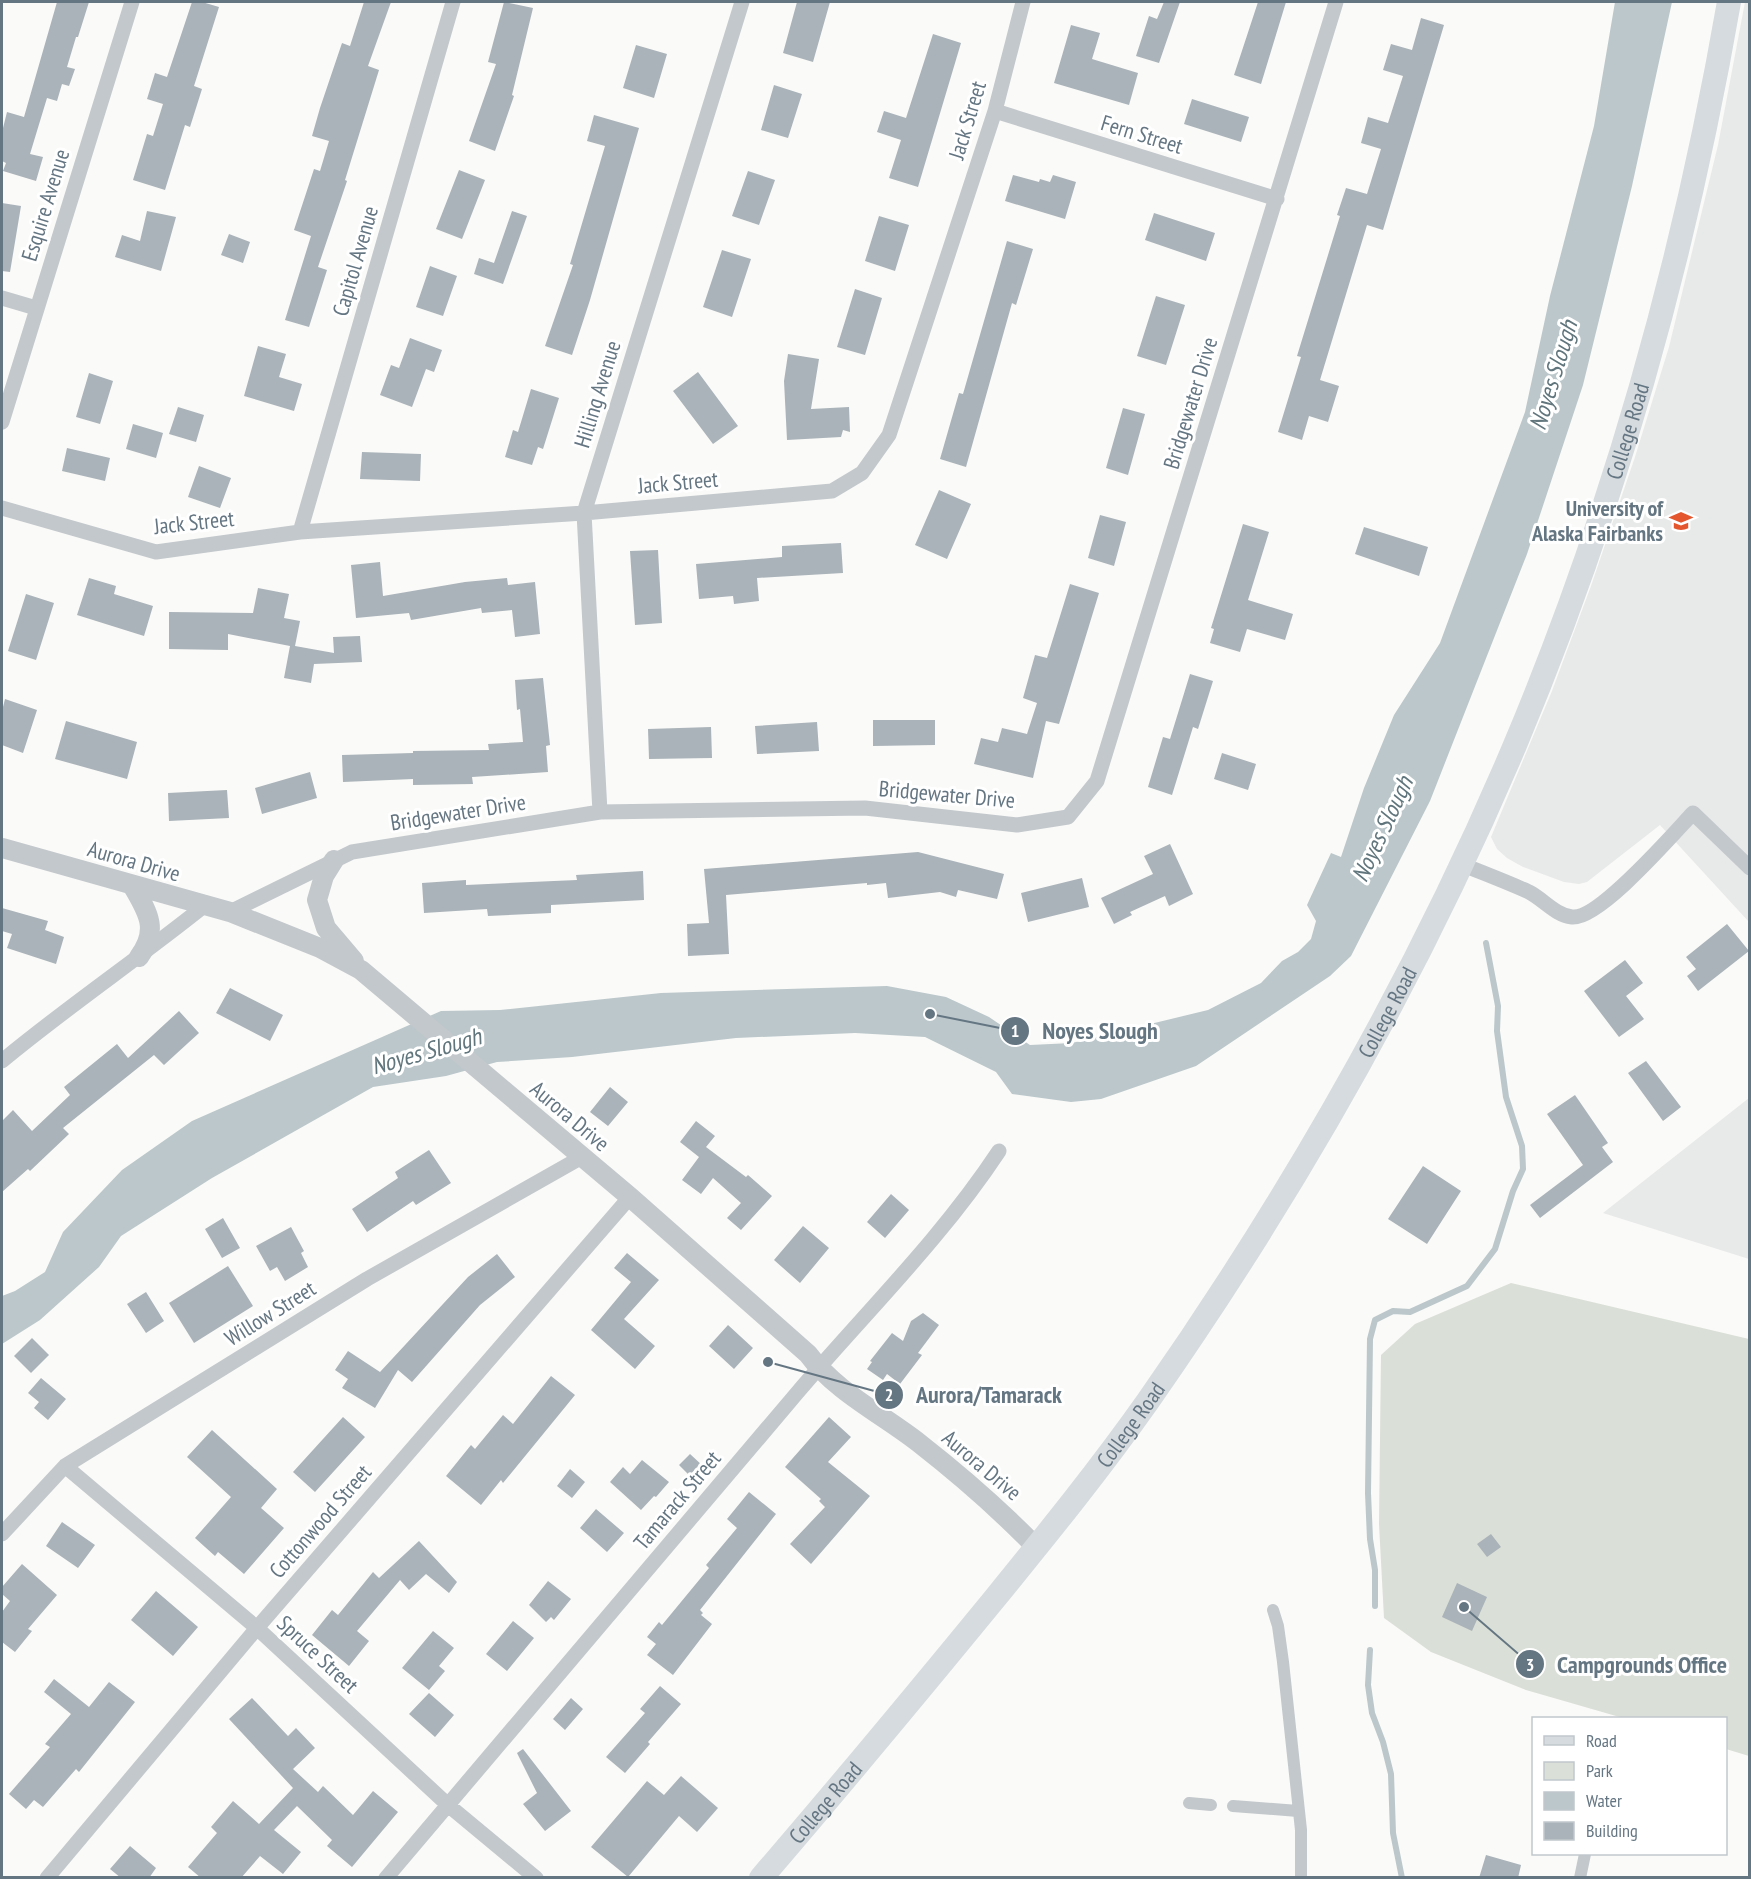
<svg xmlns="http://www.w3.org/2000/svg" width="1751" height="1879" font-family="'PT Sans Narrow',sans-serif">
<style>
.built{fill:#e8e9e9}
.green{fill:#dadfd7}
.water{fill:#bbc7cb}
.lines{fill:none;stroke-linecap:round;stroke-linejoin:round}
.stream{stroke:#bbc7cb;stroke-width:6}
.building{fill:#aab3b9}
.pedestrian{stroke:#c3c8cc;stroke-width:12}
.minor{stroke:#c3c8cc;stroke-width:15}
.tertiary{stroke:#c3c8cc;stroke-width:20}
.primary{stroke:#d6dbdf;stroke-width:24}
.labels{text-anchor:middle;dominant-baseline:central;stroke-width:6;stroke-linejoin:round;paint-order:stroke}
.street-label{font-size:22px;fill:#657683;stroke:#fff}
.poi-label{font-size:22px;font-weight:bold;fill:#657683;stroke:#fff;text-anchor:end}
.water-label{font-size:24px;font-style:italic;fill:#60757c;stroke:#fff}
.leader{fill:none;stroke:#657683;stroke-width:2}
.callout-dot{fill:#657683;stroke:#fff;stroke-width:2}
.mark-label{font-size:18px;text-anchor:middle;font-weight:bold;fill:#fff}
.callout-label{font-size:24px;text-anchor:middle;font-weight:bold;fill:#657683;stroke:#fff;stroke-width:6;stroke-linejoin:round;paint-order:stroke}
</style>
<rect width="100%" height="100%" fill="#fafaf8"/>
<path class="built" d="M1745 2H1749V922L1660 825 1587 882 1579 884 1564 882 1523 867 1507 858 1497 849 1491 837 1552 691 1591 586 1635 457 1669 347 1718 145Z
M1749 1098V1259L1603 1213Z"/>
<path class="green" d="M1511 1283 1749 1339V1756L1726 1749V1718H1623L1526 1690 1431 1652 1384 1618 1379 1524 1381 1355 1415 1324Z"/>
<path class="water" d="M1615 2H1672L1632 186 1583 385 1527 554 1430 801 1351 956 1330 976 1196 1066 1101 1099 1071 1102 1012 1094 996 1072 925 1037 855 1033 736 1038 572 1057 497 1062 446 1076 373 1087 212 1178 121 1236 99 1267 40 1320 2 1344V1296L15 1291 45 1272 63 1232 122 1170 192 1121 441 1011 500 1010 661 993 887 986 946 997 989 1017 1030 1045 1072 1043 1208 1010 1261 983 1282 961 1298 952 1311 939 1316 921 1307 905 1331 853 1341 857 1364 788 1394 715 1440 643 1525 412 1550 296 1594 126Z"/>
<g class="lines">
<path class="stream" d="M1375 1606V1570L1370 1539 1368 1493 1370 1339 1375 1320 1393 1311 1410 1312 1467 1286 1495 1249 1513 1191 1523 1169 1522 1146 1506 1097 1497 1031 1498 1006 1486 943
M1370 1650 1368 1685 1372 1713 1383 1742 1391 1774 1393 1833 1402 1878"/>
</g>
<path class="building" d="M57 2H89L78 37H76L67 67 75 69 69 86 62 84 57 101 47 98 30 154 43 157 36 181 3 171 6 163 2 161V132L7 112 24 117Z
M192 2H202L219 7 194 86 202 89 190 127 185 125 165 190 133 180 147 134 153 136 163 104 147 99 155 73 167 77Z
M364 2H391L368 66 379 70 345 180 347 181 318 267 327 270 309 327 285 320 311 236 294 230 314 169 320 171 329 141 312 136 320 108 342 43 350 46Z
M504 2 533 8 512 95 514 96 495 151 469 141 496 64 488 62Z
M797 2H830L813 62 783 53Z
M1164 2H1180L1159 63 1136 56 1149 16 1157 19Z
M1258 2H1286L1261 84 1234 75Z
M1421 18 1444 25 1383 230 1367 225 1320 380 1339 386 1328 422 1309 416 1302 440 1278 432 1301 357 1297 356 1340 216 1337 215 1346 188 1367 194 1381 149 1361 143 1368 117 1388 123 1403 76 1383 70 1391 44 1412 50Z
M1071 25 1100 33 1092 59 1138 73 1129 105 1054 83Z
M933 34 961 43 918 187 889 178 901 140 877 132 884 111 906 118Z
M636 45 667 54 654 98 623 88Z
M774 85 802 94 788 138 761 130Z
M1192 99 1249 117 1241 142 1184 124Z
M594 115 639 128 590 300 572 355 545 346 573 265 570 264 605 146 587 141Z
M459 170 485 180 462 239 436 229Z
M748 171 775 180 759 225 732 216Z
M1013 175 1039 182 1040 179 1050 182 1053 175 1076 182 1065 219 1005 201Z
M2 203 21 206 10 272 2 271Z
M147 211 176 217 161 271 115 257 122 235 140 241Z
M512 211 527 216 503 284 474 274 479 258 494 263Z
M1154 213 1215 233 1206 261 1145 240Z
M879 216 909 225 895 271 865 261Z
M229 234 250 242 243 263 221 255Z
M1007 241 1033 249 1016 305 1012 303 966 467 940 459 959 393 963 394Z
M722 250 751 259 732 317 703 307Z
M430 266 457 276 443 316 416 307Z
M855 289 882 298 865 355 837 347Z
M1156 296 1185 305 1166 365 1137 356Z
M410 338 442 350 434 372 426 369 412 407 380 395 391 365 399 368Z
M258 346 286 354 279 377 302 384 294 411 244 396Z
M788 354 819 359 811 409 849 407 850 432 843 430 841 437 787 440 784 381Z
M698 372 738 426 713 444 673 391Z
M89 373 113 381 100 424 76 417Z
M531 389 559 398 543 449 538 447 532 465 505 457 513 430 518 432Z
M178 407 204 415 196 442 169 434Z
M1123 408 1145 414 1128 475 1106 468Z
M133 424 163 433 156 458 126 449Z
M67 448 110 458 105 481 62 471Z
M362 452 421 454 420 481 360 479Z
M199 466 231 478 220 508 188 497Z
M939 490 971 504 947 559 915 545Z
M1100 515 1126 522 1114 566 1088 558Z
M1243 524 1269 532 1248 600 1293 614 1285 640 1247 629 1240 652 1210 643 1214 629 1211 628Z
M1364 527 1428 547 1419 576 1355 554Z
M841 543 843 573 757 578 759 601 734 604 733 596 699 599 696 564 782 557V546Z
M658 550 662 623 635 625 630 551Z
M380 562 383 596 465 582 507 578 508 585 535 582 540 634 515 637 512 610 482 613 481 608 411 620 409 613 356 618 351 565Z
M89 578 116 586 114 594 153 606 144 636 77 615Z
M1070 584 1099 593 1059 724 1046 721 1033 778 974 764 981 738 998 742 1002 728 1027 734 1037 703 1023 698 1035 655 1047 658Z
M258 588 289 594 284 618 300 621 295 646 334 653 333 637 360 636 362 662 314 664 311 683 284 678 290 646 228 634V650L169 649V612L253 613Z
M26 594 54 603 36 660 8 651Z
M1190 674 1213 681 1198 729 1193 727 1172 795 1148 787 1163 737 1170 739Z
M543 678 550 745 546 746 548 772 472 777 473 784 413 785V779L343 782 342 755 413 753V751L489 750 488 744 523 742 520 709 517 710 515 680Z
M5 699 37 710 23 753 2 745V711Z
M873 720H935V745L873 746Z
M66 721 137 742 127 779 55 759Z
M817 722 819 751 757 754 755 726Z
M711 727 712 758 649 759 648 729Z
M1222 753 1256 764 1248 790 1214 779Z
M310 772 317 798 262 814 255 788Z
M227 790 229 818 169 821 168 793Z
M1170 844 1193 894 1169 906 1165 896 1130 912 1132 915 1114 924 1101 898 1153 874 1144 856Z
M918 852 1004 874 997 899 958 890 956 897 940 892 888 898 886 883 867 885V883L726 895 729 954 688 956 687 924 709 923 704 869Z
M643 871 644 900 551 905V913L488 916 487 909 424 913 422 883 466 880V885L577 880 576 875Z
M1082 878 1089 907 1028 922 1021 893Z
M2 908 48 921 45 930 64 937 56 964 7 948 12 934 2 931Z
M1727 924 1749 951 1698 991 1687 976 1696 969 1686 957Z
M1625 960 1643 983 1626 996 1644 1019 1619 1037 1584 991Z
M230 988 283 1015 270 1041 216 1013Z
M179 1011 199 1033 164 1065 154 1055 63 1128 69 1134 30 1171 28 1169 2 1192V1121L13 1110 32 1131 70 1095 64 1087 117 1044 128 1058Z
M1646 1061 1681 1107 1663 1121 1628 1073Z
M610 1087 628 1102 608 1126 590 1112Z
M1575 1095 1608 1143 1602 1147 1613 1162 1540 1218 1530 1205 1583 1165 1547 1114Z
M696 1121 715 1136 706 1147 746 1177 748 1175 772 1196 741 1230 727 1218 741 1203 713 1178 701 1194 682 1180 699 1157 680 1142Z
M429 1150 451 1183 416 1205 413 1201 367 1232 352 1209 398 1178 395 1172Z
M1423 1166 1461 1191 1427 1244 1388 1219Z
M891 1194 909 1210 885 1238 867 1222Z
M223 1218 240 1248 222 1258 205 1229Z
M803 1226 829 1248 800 1283 774 1260Z
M291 1227 304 1251 301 1253 308 1267 285 1281 277 1267 270 1271 256 1246Z
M627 1253 659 1280 624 1319 655 1346 635 1369 591 1330 631 1282 614 1268Z
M497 1254 515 1277 480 1305 412 1382 398 1370 375 1408 342 1388 348 1379 335 1370 348 1351 380 1372 468 1277Z
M228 1266 253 1306 194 1343 169 1303Z
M146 1292 164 1321 146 1333 127 1304Z
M923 1313 939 1325 918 1353 922 1355 900 1384 887 1374 883 1380 867 1369 872 1362 870 1361 892 1333 903 1341 911 1321Z
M728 1325 753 1348 734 1369 709 1346Z
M32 1338 49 1355 31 1373 14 1356Z
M551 1376 575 1395 503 1483 501 1480 481 1505 446 1476 471 1445 475 1449 503 1415 513 1424Z
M41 1378 66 1399 48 1420 34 1408 39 1402 28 1393Z
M343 1417 365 1437 315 1492 293 1472Z
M829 1417 851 1437 828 1462 870 1496 811 1564 790 1544 825 1507 819 1501 821 1499 785 1467Z
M212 1430 277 1489 261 1508 284 1528 244 1574 218 1552 215 1556 195 1538 231 1497 187 1457Z
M690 1454 703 1466 692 1478 679 1465Z
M642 1460 669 1482 656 1497 654 1496 641 1510 610 1482 623 1467 630 1474Z
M570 1469 585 1482 572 1498 557 1486Z
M749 1492 776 1514 700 1610 703 1613 701 1615 712 1624 673 1675 647 1655 656 1644 647 1637 659 1622 662 1625 709 1568 706 1565 737 1528 727 1519Z
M596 1509 624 1533 607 1552 580 1528Z
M62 1522 95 1545 78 1568 46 1546Z
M1491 1534 1501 1547 1487 1557 1477 1544Z
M419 1541 457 1582 449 1593 426 1574 409 1590 400 1580 357 1631 369 1641 349 1666 312 1635 332 1610 338 1615 373 1572 379 1578Z
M22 1564 57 1595 28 1629 32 1631 15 1652 2 1642V1612L10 1601 2 1594V1587Z
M548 1581 571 1599 554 1620 551 1617 546 1622 529 1605Z
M1457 1583 1487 1597 1472 1631 1442 1617Z
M156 1591 198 1627 173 1656 131 1620Z
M513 1621 534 1638 507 1671 486 1654Z
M433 1631 454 1648 439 1666 445 1671 429 1690 402 1668Z
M54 1679 89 1707 109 1682 135 1702 79 1772 76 1769 43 1807 34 1800 26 1809 9 1794 50 1747 45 1744 71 1714 44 1692Z
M660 1686 681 1704 648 1742 650 1744 625 1773 606 1757 645 1713 640 1709Z
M429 1693 454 1715 435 1737 409 1714Z
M252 1698 288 1736 296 1728 315 1748 293 1769 318 1792 323 1786 353 1815 373 1791 398 1812 352 1867 327 1846 332 1840 297 1806 274 1830 301 1852 283 1874 260 1856 241 1878H201L188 1867 217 1833 211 1827 233 1801 259 1824 293 1788 229 1719Z
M571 1698 583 1709 565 1730 553 1719Z
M523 1749 571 1811 545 1831 523 1804 537 1793 517 1753Z
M681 1776 718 1808 697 1832 679 1816 628 1877 591 1847 647 1781 664 1795Z
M130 1846 156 1868 149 1878H121L110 1869Z
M1486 1855 1521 1865 1518 1878H1479Z"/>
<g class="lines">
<path class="pedestrian" d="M1273 1610 1278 1626 1283 1662 1301 1830V1878
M1189 1803 1211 1805
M1233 1806 1298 1811
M1580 1878 1585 1854"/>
<path class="minor" d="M995 111 1277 199
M2 298 36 308
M2 422 132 2
M2 508 156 552 300 532 584 513 832 491 862 473 889 435 995 111 1023 2
M300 532 453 2
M600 812 584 513 742 2
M1461 864C1483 873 1507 882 1529 892 1543 899 1555 915 1572 917 1599 920 1673 834 1693 813L1750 868
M230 912 352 852 600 812 865 808 1017 825 1068 817 1097 781 1336 2
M2 1061C67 1007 138 959 204 906
M65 1466 257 1628 448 1805 536 1878
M2 1534 65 1466 367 1279 582 1157
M47 1878 257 1628 630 1197
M386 1878C523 1716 660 1554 797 1393 865 1313 941 1239 999 1151"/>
<path class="tertiary" d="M2 848 230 912 320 948 361 970 630 1197 808 1354C836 1392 882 1414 919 1443 960 1475 1000 1510 1036 1547
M334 860 324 876 317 900 326 928 354 961
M132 885C147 911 160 929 139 957"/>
<path class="primary" id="s1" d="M761 1878C841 1785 919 1691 996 1597 1048 1533 1100 1469 1148 1401 1292 1195 1417 977 1515 745 1615 507 1685 255 1729 2"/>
</g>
<defs>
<g id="university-bare" transform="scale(1.8)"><path d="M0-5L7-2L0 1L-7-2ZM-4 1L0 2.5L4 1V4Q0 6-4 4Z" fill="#e4572e" stroke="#fff" stroke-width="2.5" paint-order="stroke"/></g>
</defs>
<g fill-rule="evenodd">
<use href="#university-bare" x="1681" y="521"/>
</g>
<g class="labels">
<g class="street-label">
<text transform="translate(967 120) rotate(-73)">Jack Street</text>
<text transform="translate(1142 134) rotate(17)">Fern Street</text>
<text transform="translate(45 205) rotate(-73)">Esquire Avenue</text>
<text transform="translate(355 261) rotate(-74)">Capitol Avenue</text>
<text transform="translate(597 394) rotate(-73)">Hilling Avenue</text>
<text transform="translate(1190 403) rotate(-73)">Bridgewater Drive</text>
<text stroke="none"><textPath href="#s1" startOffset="1701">College Road</textPath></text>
<text transform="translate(678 482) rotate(-5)">Jack Street</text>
<text transform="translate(194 522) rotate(-6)">Jack Street</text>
<text transform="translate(947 794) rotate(5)">Bridgewater Drive</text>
<text transform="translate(458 812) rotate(-9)">Bridgewater Drive</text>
<text transform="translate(134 861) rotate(16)">Aurora Drive</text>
<text stroke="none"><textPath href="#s1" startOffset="1071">College Road</textPath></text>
<text transform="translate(570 1116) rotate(40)">Aurora Drive</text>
<text transform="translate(270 1313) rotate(-32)">Willow Street</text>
<text stroke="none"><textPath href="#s1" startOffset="585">College Road</textPath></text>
<text transform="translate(982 1465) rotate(40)">Aurora Drive</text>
<text transform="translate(677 1500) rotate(-50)">Tamarack Street</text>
<text transform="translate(320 1521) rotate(-49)">Cottonwood Street</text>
<text transform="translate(318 1654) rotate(43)">Spruce Street</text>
<text stroke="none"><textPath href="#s1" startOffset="99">College Road</textPath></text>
</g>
<g class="poi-label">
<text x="1663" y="508">University of<tspan x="1663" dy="25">Alaska Fairbanks</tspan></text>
</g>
<g class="water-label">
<text transform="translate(1553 375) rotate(-73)">Noyes Slough</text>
<text transform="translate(1382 829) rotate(-65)">Noyes Slough</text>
<text transform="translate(426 1051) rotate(-16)">Noyes Slough</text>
</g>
</g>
<path class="leader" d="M930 1014L1015 1031M768 1362L889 1395M1464 1607L1530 1664"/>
<g class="callout-dot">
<circle cx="930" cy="1014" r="6"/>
<circle cx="768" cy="1362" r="6"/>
<circle cx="1464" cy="1607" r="6"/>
<circle cx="1015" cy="1031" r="15"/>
<circle cx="889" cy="1395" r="15"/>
<circle cx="1530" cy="1664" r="15"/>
</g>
<g class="mark-label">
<text x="1015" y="1037">1</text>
<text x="889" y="1401">2</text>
<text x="1530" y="1671">3</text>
</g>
<g class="callout-label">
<text x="1100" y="1039">Noyes Slough</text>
<text x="989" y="1403">Aurora/Tamarack</text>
<text x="1642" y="1673">Campgrounds Office</text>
</g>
<rect width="1751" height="1879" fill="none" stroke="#657683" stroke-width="6"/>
<rect x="1532" y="1717" width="195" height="138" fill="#ffffff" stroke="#c1c8cd" stroke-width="1.5"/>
<rect x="1544" y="1736" width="30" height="9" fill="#d6dbdf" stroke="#c1c8cd" stroke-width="1.5"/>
<text x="1586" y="1747" font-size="18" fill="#657683">Road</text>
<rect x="1544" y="1762" width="30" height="18" fill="#dadfd7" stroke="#c1c8cd" stroke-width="1.5"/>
<text x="1586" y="1777" font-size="18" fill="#657683">Park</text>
<rect x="1544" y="1792" width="30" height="18" fill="#bbc7cb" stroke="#c1c8cd" stroke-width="1.5"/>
<text x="1586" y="1807" font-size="18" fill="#657683">Water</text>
<rect x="1544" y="1822" width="30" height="18" fill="#aab3b9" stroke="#c1c8cd" stroke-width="1.5"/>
<text x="1586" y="1837" font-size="18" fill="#657683">Building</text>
</svg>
